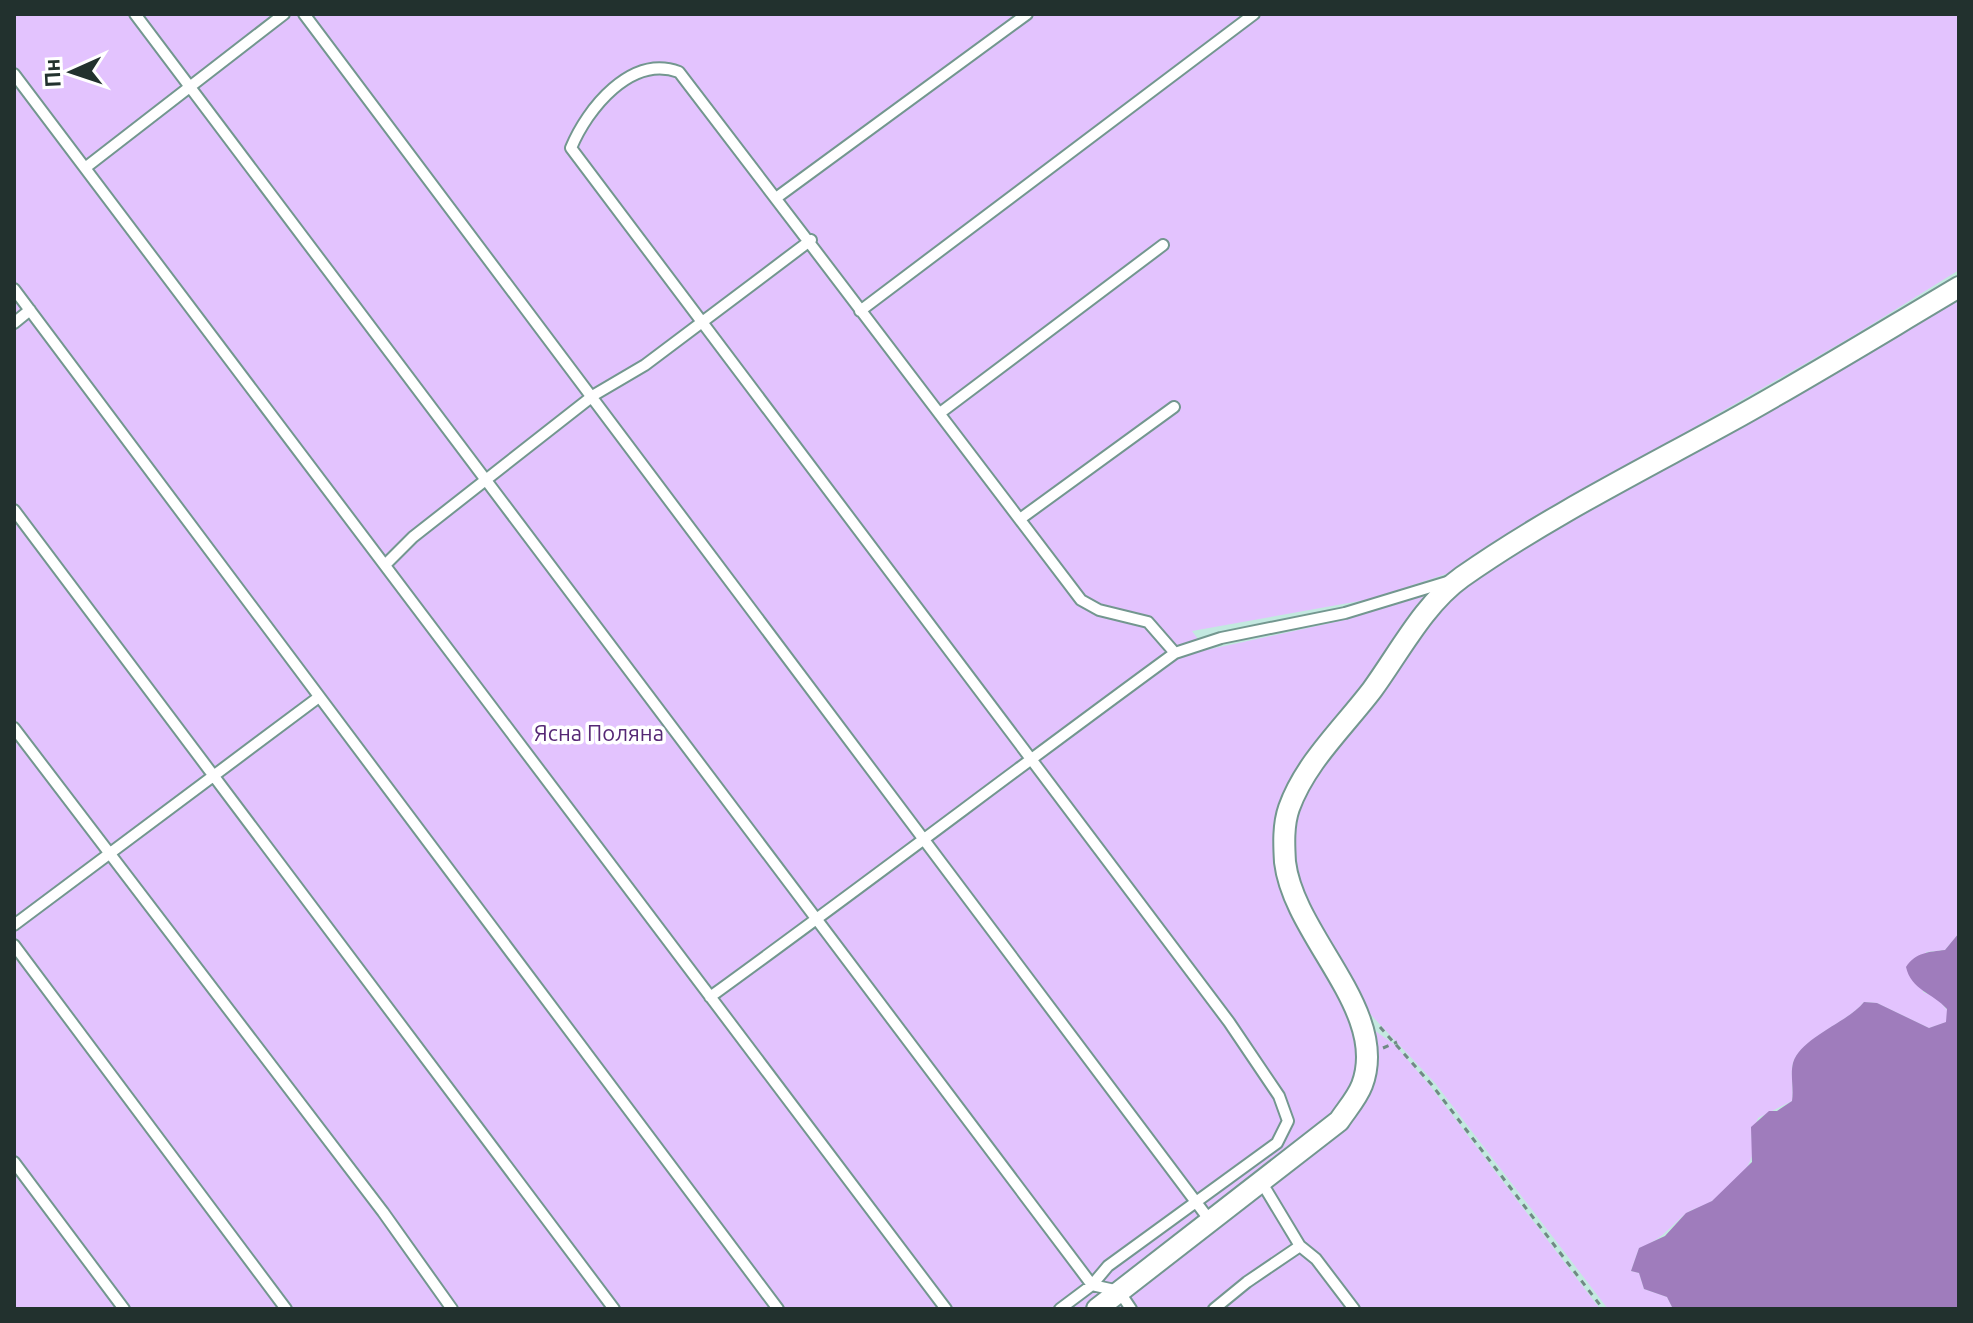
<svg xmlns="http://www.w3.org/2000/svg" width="1973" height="1323" font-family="Ubuntu,sans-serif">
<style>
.green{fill:#e3c3fe}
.water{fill:#9f7cbc}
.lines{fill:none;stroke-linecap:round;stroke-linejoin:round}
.lane-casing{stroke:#73978f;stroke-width:14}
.street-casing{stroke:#73978f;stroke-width:24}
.path{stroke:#708a84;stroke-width:3;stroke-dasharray:6 6;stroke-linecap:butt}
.lane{stroke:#fff;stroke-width:10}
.street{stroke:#fff;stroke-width:20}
.labels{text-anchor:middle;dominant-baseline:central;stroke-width:7;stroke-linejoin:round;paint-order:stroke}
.park-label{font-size:22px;fill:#562875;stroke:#fff}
</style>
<rect width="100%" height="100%" fill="#c3e9e0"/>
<path class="green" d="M14 14H1959V270L1853 336 1500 539 1458 570 1371 599 1192 631 1206 650 1349 619 1419 594 1431 595 1294 785 1285 897 1303 938 1350 1013 1395 1045 1430 1086 1600 1309H14Z
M1959 293V933L1945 950 1926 952 1923 992 1937 998 1947 1010V1022L1929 1028 1877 1003 1864 1002C1847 1023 1802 1037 1793 1063 1790 1075 1794 1088 1792 1101L1758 1118 1751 1137C1762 1161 1731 1188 1712 1201 1703 1207 1692 1208 1684 1215 1668 1229 1660 1241 1639 1248L1631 1271 1639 1273 1644 1289 1667 1297 1673 1309H1608L1435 1083 1358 1001 1299 893 1289 841 1303 793 1438 610 1463 584 1509 551Z"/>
<path class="water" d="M1959 933V1309H1673L1667 1297 1644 1289 1639 1273 1631 1271 1639 1248 1665 1236 1686 1213 1712 1201 1752 1162 1751 1127 1769 1111H1777L1792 1101C1794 1088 1790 1075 1793 1063 1801 1037 1847 1023 1864 1002L1877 1003 1929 1028 1946 1022 1947 1009C1933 993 1911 990 1906 967 1916 952 1929 952 1945 950Z"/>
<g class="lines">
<g class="lane-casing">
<path id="lane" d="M135 14 1092 1285 1119 1291 1131 1309
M304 14 1211 1222
M14 74 946 1309
M85 168 284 14
M776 198 1027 14
M14 289 778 1309
M860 311 1254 14
M14 323 30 310
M940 413 1163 245
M14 510 614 1309
M1020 519 1174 407
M385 565 413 537 594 395 645 365 811 240
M1175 653 1221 638 1345 613 1447 582
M14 728 383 1212 452 1309
M14 925 319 697
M14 945 286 1309
M710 997C866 884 1019 767 1175 653L1148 622 1099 610 1081 600C948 423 813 248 679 72 631 54 587 109 571 148L1229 1022 1279 1096 1288 1121 1277 1143 1108 1266 1092 1285 1060 1309
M14 1162 124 1309
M1262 1183 1300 1246 1316 1259 1354 1309
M1214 1309 1247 1282 1300 1246"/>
</g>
<g class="street-casing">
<path id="street" d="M1097 1309 1339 1121C1347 1109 1357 1098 1362 1085 1390 1011 1294 937 1285 862 1284 845 1283 825 1289 808 1305 763 1343 728 1372 690 1399 653 1424 604 1462 577 1546 518 1640 471 1729 422 1807 379 1883 332 1959 287"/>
</g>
<path class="path" d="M1380 1027 1432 1085 1603 1309
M1383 1048 1397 1042"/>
<use href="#lane" class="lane"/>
<use href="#street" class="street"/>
</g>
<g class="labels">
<g class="park-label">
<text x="599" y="732">Ясна Поляна</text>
</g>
</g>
<rect width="1973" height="1323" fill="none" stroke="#22312e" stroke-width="32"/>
<g transform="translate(72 72) rotate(267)" stroke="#ffffff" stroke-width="6" paint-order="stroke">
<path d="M0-6L14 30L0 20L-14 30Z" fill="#22312e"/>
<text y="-12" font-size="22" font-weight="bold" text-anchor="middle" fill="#22312e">Пн</text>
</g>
</svg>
